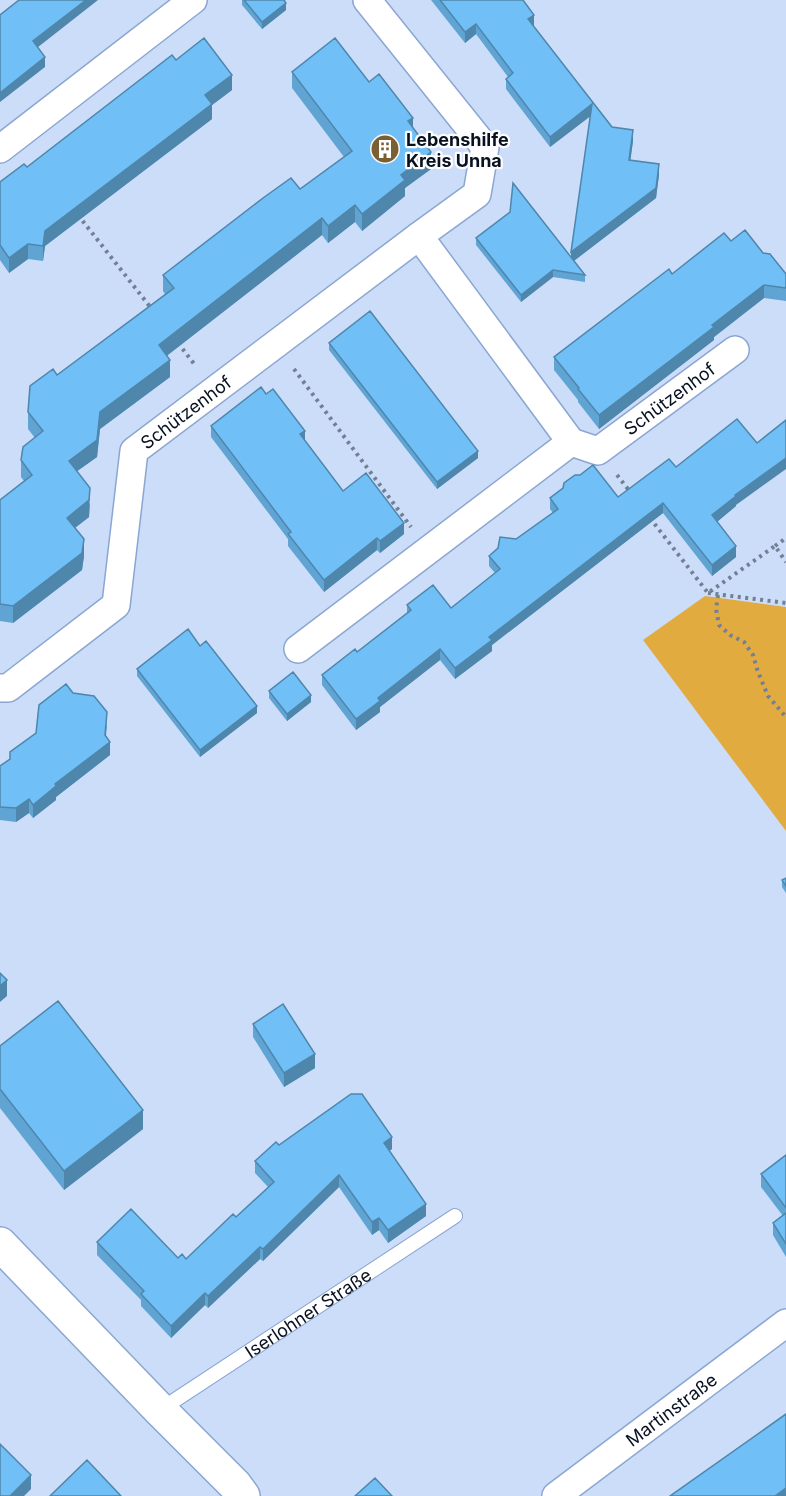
<svg xmlns="http://www.w3.org/2000/svg" width="786" height="1496" font-family="Inter,sans-serif">
<style>
.green{fill:#e2ab40}
.lines{fill:none;stroke-linecap:round;stroke-linejoin:round}
.lane-casing{stroke:#8ba6d2;stroke-width:16}
.street-casing{stroke:#8ba6d2;stroke-width:30}
.secondary-casing{stroke:#8ba6d2;stroke-width:36}
.path{stroke:#727f95;stroke-width:4;stroke-dasharray:3 4.5;stroke-linecap:butt}
.lane{stroke:#fff;stroke-width:14}
.street{stroke:#fff;stroke-width:27}
.secondary{stroke:#fff;stroke-width:33}
.wall{fill:#60a4d4}
.shaded-wall{fill:#4e86ac}
.building{fill:#70bff6;stroke:#4e86ac;stroke-width:1.5}
.labels{text-anchor:middle;dominant-baseline:central;stroke-width:4.5;stroke-linejoin:round;paint-order:stroke}
.poi-label{font-size:18px;font-weight:bold;fill:#081120;stroke:#fcfcfc;text-anchor:start}
.street-label{font-size:18px;fill:#081120;stroke:#fcfcfc}
</style>
<rect width="100%" height="100%" fill="#ccddf9"/>
<path class="green" d="M705 596 786 607V831L643 640Z"/>
<g class="lines">
<g class="lane-casing">
<g id="lane">
<path id="s1" d="M160 1410 455 1216"/>
</g>
</g>
<g class="street-casing">
<g id="street">
<path d="M0 149 193 0"/>
<path id="s2" d="M571 442 598 451 735 350"/>
<path d="M298 649 571 442 419 236"/>
<path id="s3" d="M0 688H8L116 605 134 451 419 236 477 194 485 147 367 0"/>
<path id="s4" d="M556 1496 786 1323"/>
</g>
</g>
<g class="secondary-casing">
<path id="secondary" d="M0 1244 160 1410 235 1485 243 1496"/>
</g>
<path class="path" d="M78 215 151 308
M178 343 195 365
M294 369 411 527
M617 475 631 493
M650 518 708 593 775 546 786 562
M775 546 786 538
M708 593 786 603
M718 595 716 609 719 625 730 635 744 642 753 655 758 672 768 696 786 717"/>
<use href="#lane" class="lane"/>
<use href="#street" class="street"/>
<use href="#secondary" class="secondary"/>
</g>
<path class="wall" d="M242 0H284L286 10 262 29 242 5Z
M431 0H523L534 25 533 26 612 127 633 141 630 161 659 175 656 198 574 261 585 275V282L553 277 521 302 476 245V238L571 257 590 116 550 147 506 89V79L508 77 476 34 465 43Z
M176 60 232 90 212 105V119L45 246 43 261 28 259 9 273 0 260V182L27 167Z
M292 72 369 82 413 128 431 169 405 188V196L362 231 355 222 328 243 322 235 167 355 170 377 100 429 97 457 77 471 90 505 89 517 75 528 84 556 82 570 13 623 0 621V500L24 481 21 477V460L35 438 28 429V412L57 375 165 294 163 291V275L300 189 344 157 292 88Z
M731 241 763 253 786 274V301L764 298 714 337V340L599 429 578 402V400L554 370V357L672 274Z
M329 343 478 458 437 489 329 350Z
M266 394 305 441 343 491 404 534 380 553 377 550 324 592 288 546V539L211 437V426Z
M676 467 736 505V506L717 522 736 557 712 576 663 513 492 645V651L455 679 440 660 380 707V712L356 730 322 685V675L357 652 407 614V605L451 608 495 573 489 566V556L516 539 553 513 550 509V498L618 497Z
M200 646 257 713 200 757 137 676V669Z
M269 691 311 702 287 721 269 698Z
M73 693 107 726 106 736 110 755 56 797V800L33 818 29 813 16 822 0 820V766L10 759 36 733Z
M786 878V893L782 887V880Z
M253 1024 315 1068 284 1087 253 1037Z
M0 1046 143 1129 64 1190 0 1108Z
M279 1145 392 1149 389 1151 426 1216 388 1243 379 1230 372 1235 339 1187 263 1261 260 1259 208 1308 205 1305 171 1338 141 1306V1300L97 1255V1242L186 1259 236 1217 268 1187 255 1173V1161Z
M786 1155V1257L773 1235V1223L783 1216 761 1187V1174Z"/>
<path class="shaded-wall" d="M86 0H98L33 51V41Z
M286 3V10L262 29V22Z
M534 15V25L528 30V19Z
M476 24V34L465 43V32Z
M45 57V67L0 102V93Z
M232 75V90L212 105V119L45 246 43 261V246L45 231 205 95Z
M592 104V115L550 147V137Z
M413 118V134L408 121Z
M633 130V141L629 171V160Z
M431 152V169L405 188V196L362 231V214L401 175Z
M659 164V175L656 198 571 263V252Z
M355 205V222L328 243V226Z
M322 218V235L159 362V345Z
M28 244V259L9 273V258Z
M553 270V277L521 302V295Z
M764 285V298L714 337V340L599 429V415L712 325Z
M170 360V377L100 429 97 457 69 477V461L100 412Z
M305 431V442L300 434Z
M478 451V458L437 489V482Z
M786 458V469L736 505V506L712 526V515L735 495Z
M90 488 89 517 67 534V518Z
M663 503V513L492 645V651L455 679V668L489 637Z
M404 523V534L380 553V541Z
M377 538V550L324 592V580Z
M84 539V556L82 570 13 623V606Z
M736 546V557L712 576V565Z
M440 649V660L380 707V712L356 730V719L378 698Z
M311 695V702L287 721V714Z
M257 706V713L200 757V750Z
M107 712 105 745 110 742V755L56 797V800L33 818V805L55 784 105 735Z
M29 799V813L16 822V808Z
M7 980V996L0 1002V986Z
M315 1054V1068L284 1087V1073Z
M143 1110V1129L64 1190V1171Z
M392 1137V1149L384 1155V1143Z
M339 1175V1187L263 1261V1249Z
M426 1204V1216L388 1243V1230Z
M379 1218V1230L372 1235V1222Z
M260 1247V1259L208 1308V1296Z
M205 1293V1305L171 1338V1326Z
M31 1475V1489L24 1496H10Z
M786 1488V1496H775Z"/>
<path class="building" d="M19 0H86L33 41 45 57 0 93V15Z
M244 0H284L286 3 262 22Z
M440 0H523L534 15 528 19 612 127 633 130 629 160 659 164 656 188 571 252 592 104 550 137 506 79 513 73 476 24 465 32Z
M204 38 232 75 205 95 212 104 45 231 43 246 28 244 9 258 0 245V182L24 164 27 167 172 55 176 60Z
M335 38 369 82 379 74 413 118 408 121 431 152 401 175 405 180 362 214 355 205 328 226 322 218 159 345 170 360 100 412 97 440 69 461 90 488 89 500 67 518 84 539 82 553 13 606 0 604V500L32 475 21 460 23 447 43 431 28 412 30 386 53 369 57 375 174 288 163 275 263 198 291 178 300 189 352 151 292 72Z
M513 183 585 275 553 270 521 295 476 238 510 212Z
M745 230 763 253 770 254 786 274V288L764 285 712 325 714 327 599 415 578 389 579 388 554 357 669 269 672 274 724 233 731 241Z
M370 311 478 451 437 482 329 343Z
M261 387 266 394 273 389 305 431 300 434 343 491 366 473 404 523 380 541 377 538 324 580 288 534 291 532 211 426Z
M737 419 757 443 786 420V458L735 495 736 496 712 515 736 546 712 565 663 503 489 637 492 640 455 668 440 649 378 698 380 701 356 719 322 675 355 649 357 652 411 610 407 605 433 585 451 608 500 569 489 556 498 548 500 537 516 539 558 509 550 498 563 488 564 483 575 475H580L593 465 618 497 669 459 676 467Z
M188 629 200 646 206 641 257 706 200 750 137 669Z
M293 672 311 695 287 714 269 691Z
M66 684 73 693 94 696 107 712 105 735 110 742 55 784 56 786 33 805 29 799 16 808 0 807V766L10 759V752L36 733 39 705Z
M786 878V886L782 880Z
M0 973 7 980 0 986Z
M58 1001 143 1110 64 1171 0 1089V1046Z
M283 1004 315 1054 284 1073 253 1024Z
M351 1094H362L392 1137 384 1143 426 1204 388 1230 379 1218 372 1222 339 1175 263 1249 260 1247 208 1296 205 1293 171 1326 141 1294 144 1291 97 1242 131 1209 178 1258 182 1254 186 1259 233 1214 236 1217 274 1182 255 1161 276 1142 279 1145Z
M786 1155V1208L761 1174Z
M786 1213V1244L773 1223Z
M786 1414V1488L775 1496H670Z
M0 1444 31 1475 10 1496H0Z
M87 1460 121 1496H50Z
M375 1478 392 1496H355Z"/>
<defs>
<g id="building-disc" transform="scale(1.5)"><circle r="9.5" fill="#795f31" stroke="#fcfcfc"/><path d="M-4-6H4V6H1V3H-1V6H-4ZM-2.5-4.3h1.7v1.8h-1.7ZM.8-4.3h1.7v1.8H.8ZM-2.5-1h1.7V.8h-1.7ZM.8-1h1.7V.8H.8Z" fill="#fff"/></g>
</defs>
<g fill-rule="evenodd">
<use href="#building-disc" x="385" y="149"/>
</g>
<g class="labels">
<g class="poi-label">
<text x="406" y="139">Lebenshilfe<tspan x="406" dy="21">Kreis Unna</tspan></text>
</g>
<g class="street-label">
<text stroke="none"><textPath href="#s2" startOffset="117">Schützenhof</textPath></text>
<text stroke="none"><textPath href="#s3" startOffset="364">Schützenhof</textPath></text>
<text stroke="none"><textPath href="#s1" startOffset="177">Iserlohner Straße</textPath></text>
<text stroke="none"><textPath href="#s4" startOffset="144">Martinstraße</textPath></text>
</g>
</g>
</svg>
